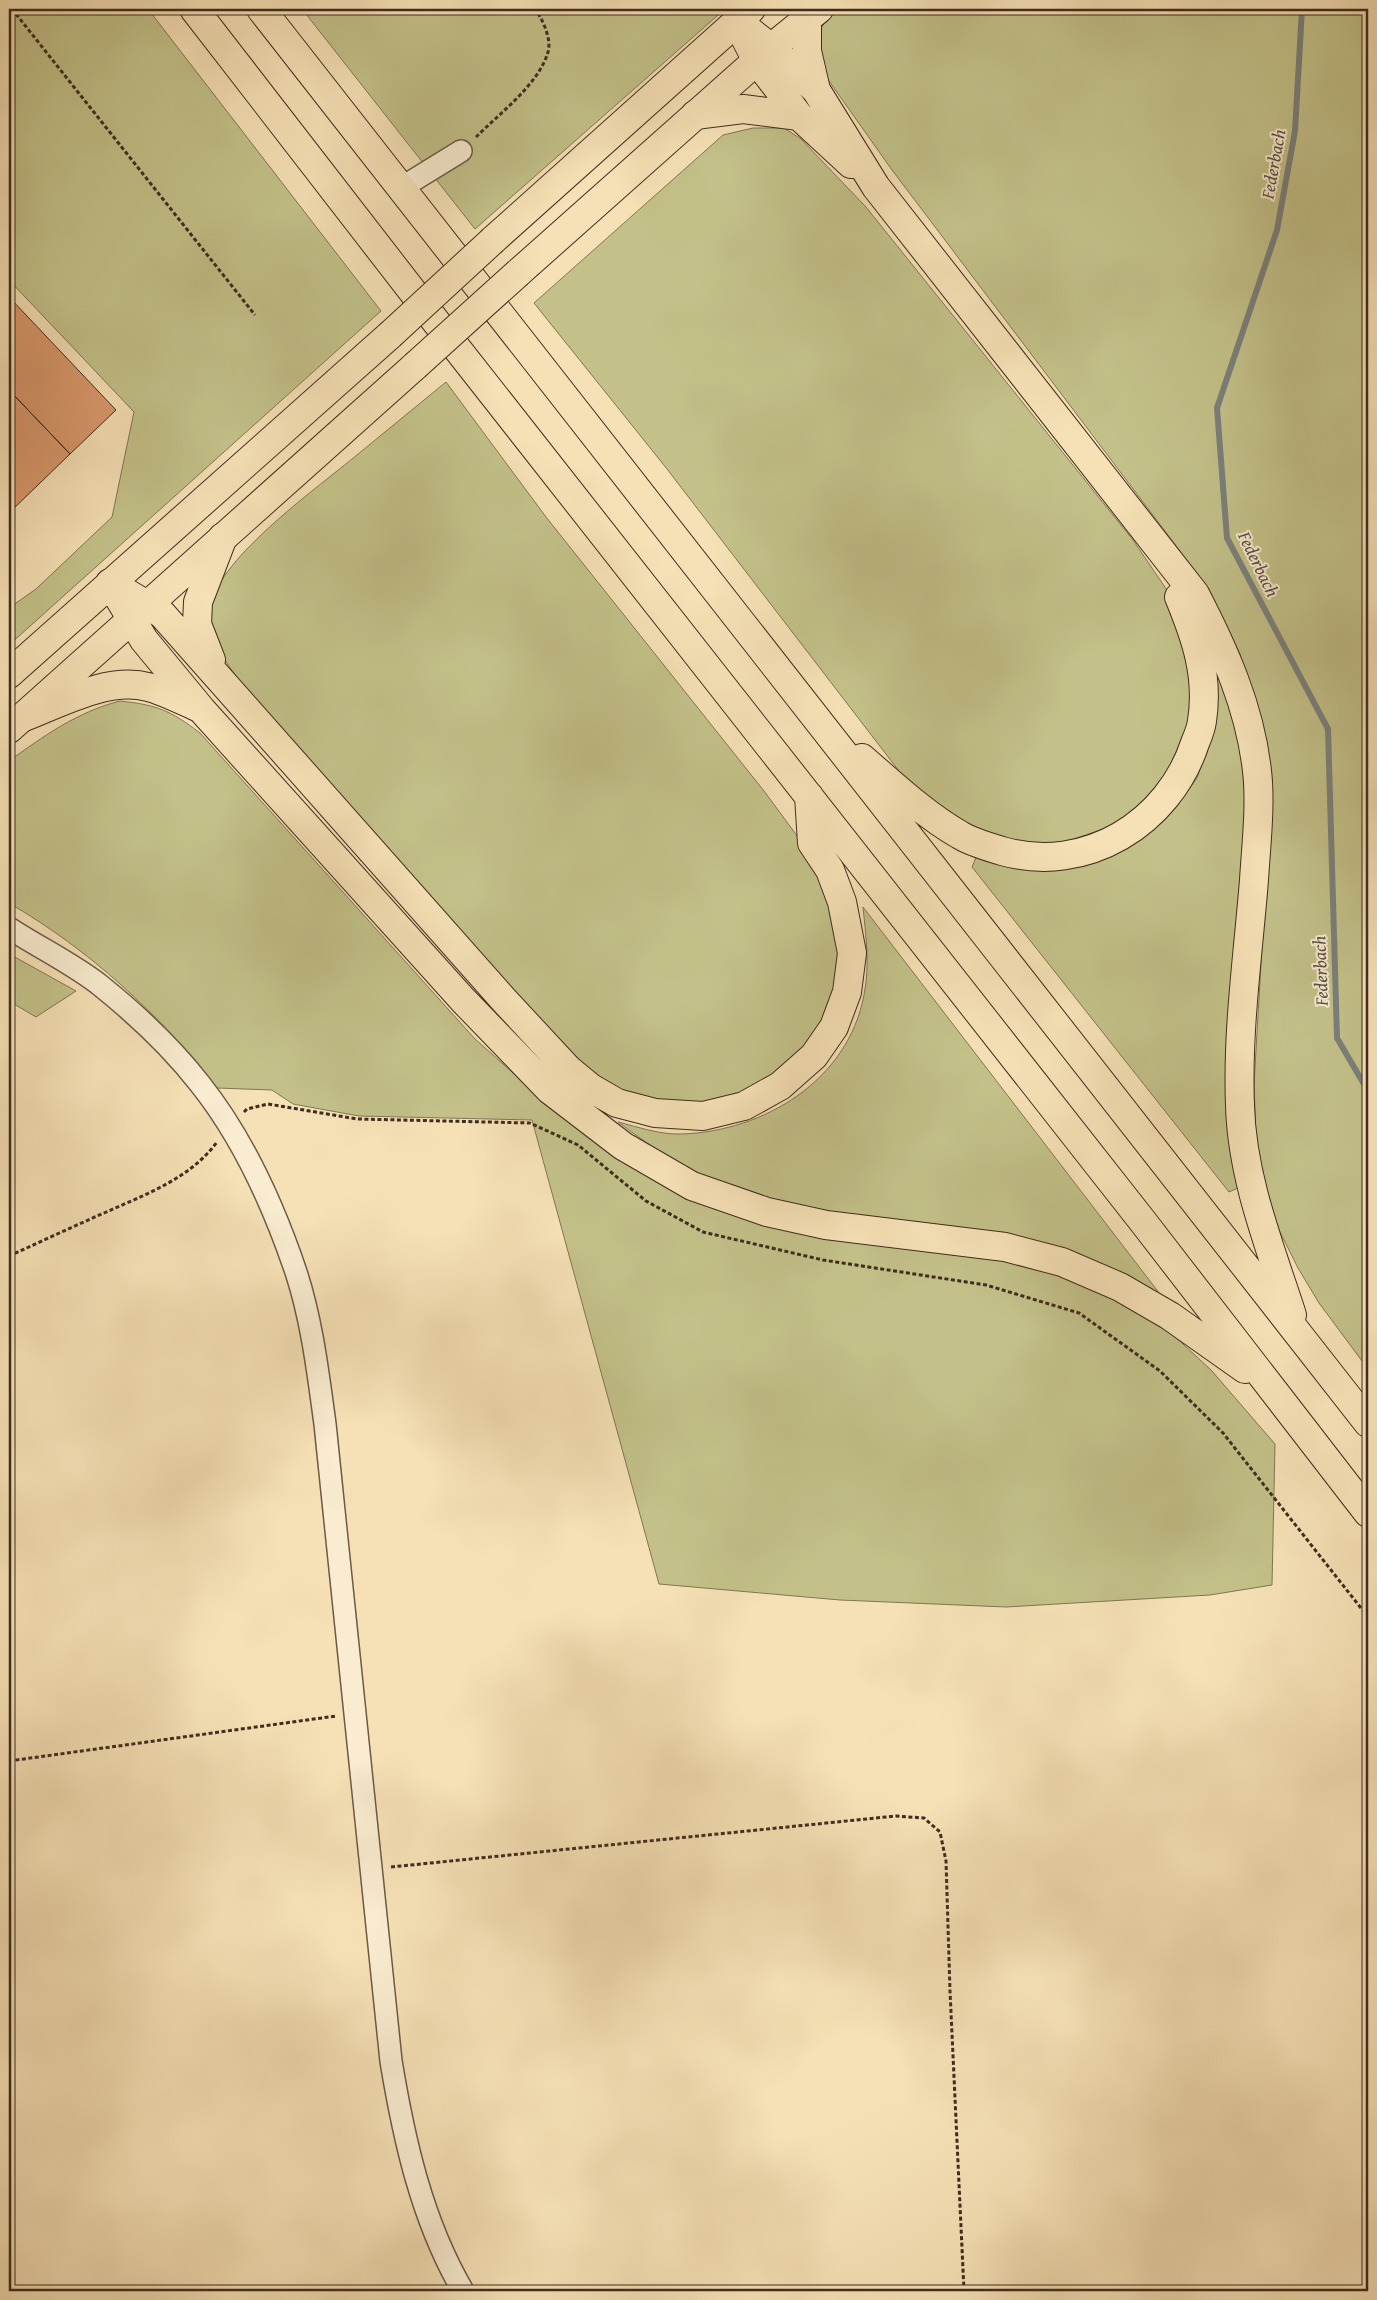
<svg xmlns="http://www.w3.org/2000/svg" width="1377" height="2300" font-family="'Gentium Book Plus',serif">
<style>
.green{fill:#c3c189;stroke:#817654}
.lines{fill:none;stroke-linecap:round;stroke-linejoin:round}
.stream{stroke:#7b817c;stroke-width:6}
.building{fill:#da996d;stroke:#3f2c1f}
.minor-casing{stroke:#6d5945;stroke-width:24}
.major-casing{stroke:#3f2c1f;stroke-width:30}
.highway-casing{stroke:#3f2c1f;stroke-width:30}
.path{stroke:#3f2c1f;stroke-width:3;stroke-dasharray:4 2.5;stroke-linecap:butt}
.minor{stroke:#f9ecd0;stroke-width:21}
.major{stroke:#f6e1b6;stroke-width:28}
.highway{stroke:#f6e1b6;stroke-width:28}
.major-bridge-casing{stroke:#3f2c1f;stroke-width:30;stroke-linecap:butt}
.major-bridge{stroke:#f6e1b6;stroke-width:28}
.labels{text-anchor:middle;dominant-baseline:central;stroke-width:4;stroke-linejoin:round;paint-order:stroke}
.water-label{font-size:18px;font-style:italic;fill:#585046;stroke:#f9ecd0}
</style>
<rect width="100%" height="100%" fill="#f6e1b6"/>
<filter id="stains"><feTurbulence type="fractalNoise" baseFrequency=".004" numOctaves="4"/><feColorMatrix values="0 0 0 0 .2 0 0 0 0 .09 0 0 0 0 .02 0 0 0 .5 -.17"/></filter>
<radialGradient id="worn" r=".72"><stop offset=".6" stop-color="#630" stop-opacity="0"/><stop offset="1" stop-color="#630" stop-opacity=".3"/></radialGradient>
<path class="green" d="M9 9H148L381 311 9 645V608L36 589 112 517 134 412 9 280Z
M302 9H725L475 229Z
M838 9H1368V1369L1319 1303 1298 1268 1278 1228 1262 1176 1256 1135 1254 1085 1269 825 1264 747 1240 654 1208 588 892 170 829 81 818 63V33L829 16Z
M753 128H784L801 139 866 207 1133 540 1175 602 1196 663 1193 721 1167 782 1115 825 1059 844 1005 841 952 820 912 788 667 469 534 303 723 135Z
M446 382 546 517 764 791 812 856 837 915 842 958 834 1004 814 1041 765 1084 718 1103 639 1101 604 1083 567 1054 257 703C236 675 209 648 210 611 211 564 317 488 352 459 383 433 415 408 446 382Z
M1214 663 1231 699 1244 753 1247 812 1240 1187 1229 1192 972 867 977 855 1026 869 1157 826 1176 807 1197 778 1210 742Z
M120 701C157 705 170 710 200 733L475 1039 549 1105 680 1193 1016 1261 1092 1285 1156 1319 1211 1370 1275 1444 1272 1585 1210 1595 1006 1607 840 1600 659 1584 532 1120 359 1116 293 1104 272 1090 217 1088C158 1013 91 951 9 903V761C44 736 77 712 120 701Z
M863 907 1163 1298 841 1215 761 1197 704 1178 662 1154 618 1122C638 1127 661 1135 682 1134 765 1131 848 1080 864 995 870 965 866 937 863 907Z
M9 954 13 956 76 991 36 1017 9 1001Z"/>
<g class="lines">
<path class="stream" d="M1302 9 1295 131 1277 230 1217 408 1227 538 1328 729 1337 1038 1368 1091"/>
</g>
<path class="building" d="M9 297 116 410 70 454 9 390Z
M9 390 70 454 9 513Z"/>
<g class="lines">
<g class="minor-casing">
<path id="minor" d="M401 188 461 151
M9 928C38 947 75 965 101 986 137 1015 172 1048 200 1084 243 1138 274 1207 296 1272 312 1321 318 1373 325 1424L391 2061C404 2140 422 2221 463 2291"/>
</g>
<g class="major-casing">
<path id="major" d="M493 240 751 9
M518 273 771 48 819 9
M9 674 390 335
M9 729 415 366"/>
</g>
<g class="highway-casing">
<path id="highway" d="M194 9 437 323 1144 1223 1368 1513
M261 9 1368 1423
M807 18V51L816 90
M737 21 771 48 816 90 876 187 1195 594C1224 650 1250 707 1257 771 1261 804 1256 847 1254 880 1248 955 1237 1031 1240 1106 1242 1178 1270 1247 1292 1315
M740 28 757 61 799 116 851 164
M695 115 743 109 799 116
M110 583 144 640 201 709 463 1000 550 1090 623 1146 692 1186 767 1212 826 1225 1005 1247 1062 1262 1120 1287 1170 1316 1245 1369
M112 584 162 614 503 999 568 1069 591 1088 617 1103 655 1113 703 1116 744 1106 780 1086 814 1056 834 1027 847 992 852 953 842 902 830 870 812 843 809 796
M211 660 197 624 198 602 223 537
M19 719C57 705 107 676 148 687 164 691 181 700 197 707
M862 758C892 784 925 815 960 835 971 842 989 847 1002 851 1086 875 1169 823 1195 743 1198 736 1201 729 1202 721 1209 676 1196 638 1179 597"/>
</g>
<path class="path" d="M12 9 255 315
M476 137C499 114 539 84 548 52 552 39 542 18 535 9
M244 1112 247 1109 268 1104 357 1119 530 1123 578 1145 646 1201 703 1232 823 1260 986 1285 1079 1313 1160 1371 1223 1433 1368 1617
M9 1256C40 1242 72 1227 104 1213 144 1195 190 1179 217 1142
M9 1761 336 1716
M391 1867 896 1816 924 1818 940 1832 946 1861 950 1991 964 2291"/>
<use href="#minor" class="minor"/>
<use href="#major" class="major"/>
<use href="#highway" class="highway"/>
<g class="major-bridge-casing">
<path id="major-bridge" d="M390 335 493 240
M415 366 518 273"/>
</g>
<use href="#major-bridge" class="major-bridge"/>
</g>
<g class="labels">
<g class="water-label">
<text transform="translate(1273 164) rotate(-80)">Federbach</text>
<text transform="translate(1259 564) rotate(64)">Federbach</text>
<text transform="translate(1320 971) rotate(-92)">Federbach</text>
</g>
</g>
<rect width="1377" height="2300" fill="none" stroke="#f6e1b6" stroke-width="30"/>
<rect x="10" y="10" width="1357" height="2280" fill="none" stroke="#3f2c1f" stroke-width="2.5"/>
<rect x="15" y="15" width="1347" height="2270" fill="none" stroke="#3f2c1f"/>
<rect width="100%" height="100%" filter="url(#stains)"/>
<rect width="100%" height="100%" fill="url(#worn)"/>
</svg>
